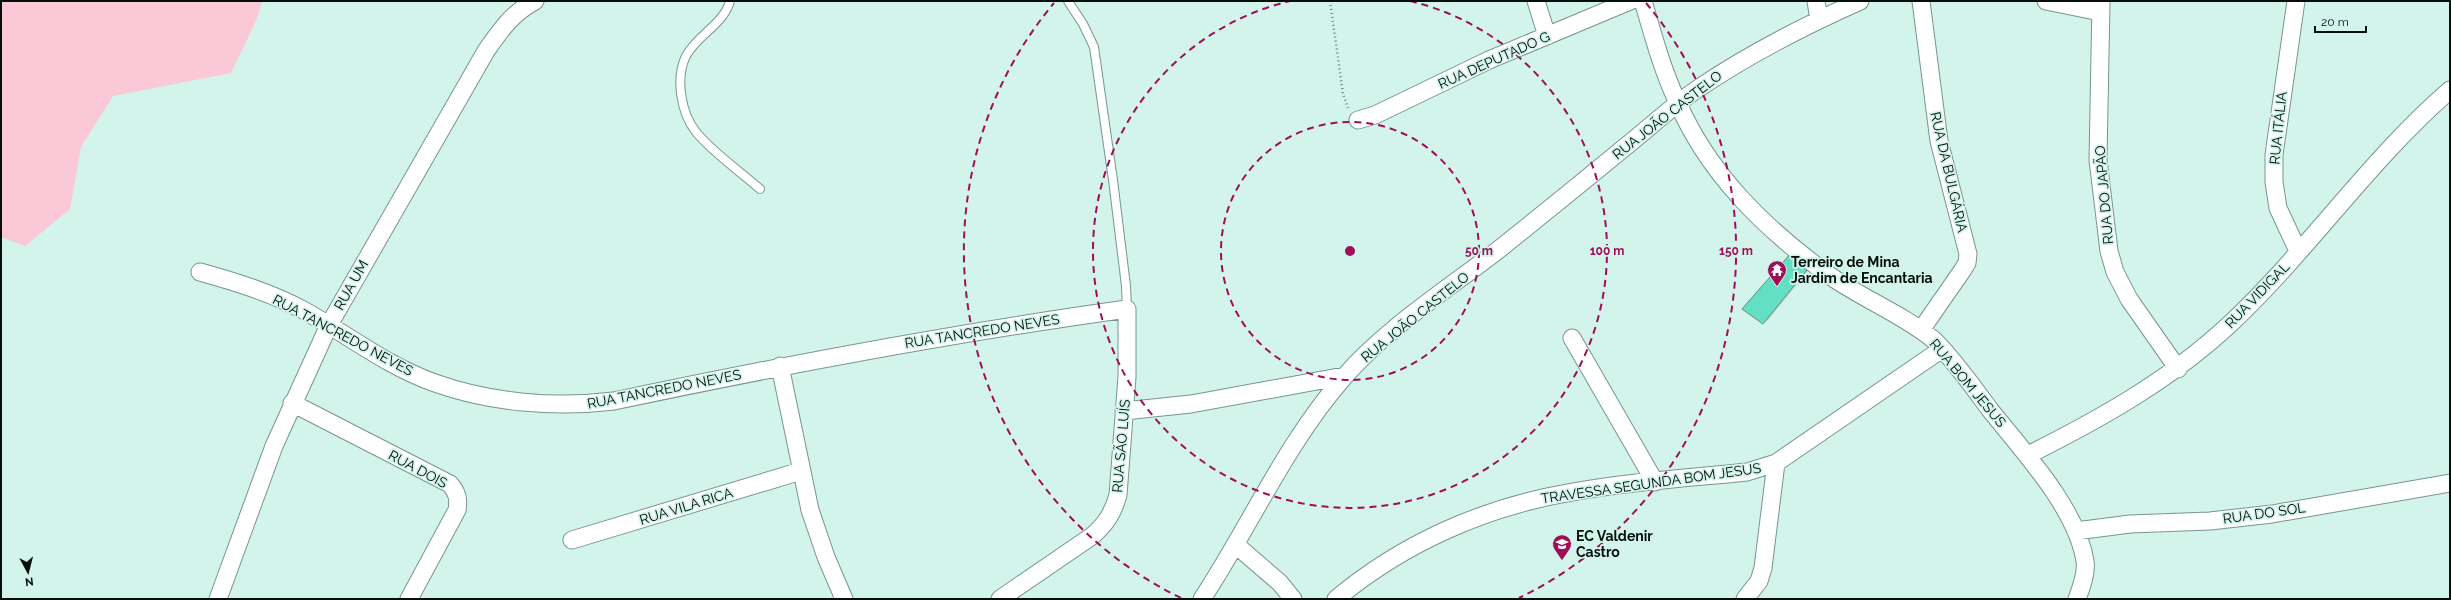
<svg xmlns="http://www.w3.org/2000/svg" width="2451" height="600" font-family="Raleway,sans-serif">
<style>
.green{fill:#fac8d7}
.building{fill:#64e0c3;stroke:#6b8a81;filter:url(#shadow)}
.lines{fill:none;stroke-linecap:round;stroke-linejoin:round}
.lane-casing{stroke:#77968d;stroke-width:10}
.street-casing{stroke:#77968d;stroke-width:19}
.path{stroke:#6e837d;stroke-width:2.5;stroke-dasharray:1 3;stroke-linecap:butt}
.lane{stroke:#fff;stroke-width:8}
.street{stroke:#fff;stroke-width:17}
.ring{fill:none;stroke:#9f0f58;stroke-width:2;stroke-dasharray:7 5}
.labels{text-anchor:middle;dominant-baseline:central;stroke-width:3.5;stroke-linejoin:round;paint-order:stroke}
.street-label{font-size:14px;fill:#040e0b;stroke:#d3f4ea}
.poi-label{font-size:14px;font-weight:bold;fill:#040e0b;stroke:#d3f4ea;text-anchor:start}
.centre{fill:#9f0f58;stroke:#d3f4ea;stroke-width:2}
.ring-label{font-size:12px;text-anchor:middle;font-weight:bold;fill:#9f0f58;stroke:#d3f4ea;stroke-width:3.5;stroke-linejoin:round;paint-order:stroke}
</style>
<defs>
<filter id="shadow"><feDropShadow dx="3.5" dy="-3.5" stdDeviation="0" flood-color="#0004"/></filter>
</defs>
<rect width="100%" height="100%" fill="#d3f4ea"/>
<path class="green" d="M1 1H262L257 19 231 73 113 96 81 147 70 209 25 246 1 237Z"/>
<path class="building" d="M1792 252 1811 265 1763 324 1742 309Z"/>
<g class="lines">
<g class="lane-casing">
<path id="lane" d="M730 1C724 24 697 35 686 56 675 78 681 113 696 132 710 150 742 173 760 189
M1068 1 1083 24 1094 47 1113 180 1126 286 1127 309"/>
</g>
<g class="street-casing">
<path id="street" d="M1536 1 1547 36
M1643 1C1653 35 1662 69 1677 101 1708 173 1763 227 1826 273 1860 298 1901 313 1934 340 1955 361 1973 387 1991 411 2023 451 2077 509 2085 561 2087 573 2081 588 2077 599
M1816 1 1819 20
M1921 1 1939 141 1968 254 1967 263 1962 271 1921 330
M2046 1 2100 12
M2101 1 2098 160 2109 251 2115 272 2129 299 2178 369
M2296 1 2274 155V182L2278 208 2298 251
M1358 120 1375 115 1489 60 1630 1
M200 272C236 282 272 293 305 311 348 335 387 366 435 383 491 403 555 408 614 401 784 365 954 333 1127 309V377L1118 495C1113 513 1106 524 1092 536L1000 599
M1572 338 1655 482
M780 366 810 510 826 557 844 599
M292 403 450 484C457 492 459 499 457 510L409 599
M1124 411 1191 404 1344 376
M2028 455C2100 419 2170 380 2230 324 2308 251 2369 160 2450 90
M2076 531 2130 524 2210 521 2272 514 2450 483
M572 540 801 471
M1236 545 1280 583 1293 599
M218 599 274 446 329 325 486 51C500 31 512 13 535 1
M1202 599C1250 526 1286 443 1344 377 1386 328 1451 287 1502 247 1543 214 1584 181 1625 147 1649 128 1671 107 1696 90 1747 55 1804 26 1860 1
M1336 599C1402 544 1482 508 1567 493 1626 482 1687 478 1747 472L1776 463 1942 349
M1745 599 1759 581 1763 568 1776 463"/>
</g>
<path class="path" d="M1330 1 1343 94 1348 108"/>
<use href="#lane" class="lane"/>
<use href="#street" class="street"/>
</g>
<g class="ring">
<circle cx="1350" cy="251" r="129"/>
<path d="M1410 1A257 257 0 1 1 1290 1"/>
<path d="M1181 598A386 386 0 0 1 1054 3M1646 3A386 386 0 0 1 1519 598"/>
</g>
<defs>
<g id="temple-pin" transform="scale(1)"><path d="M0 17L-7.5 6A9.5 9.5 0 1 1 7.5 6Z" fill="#9f0f58" stroke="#d3f4ea"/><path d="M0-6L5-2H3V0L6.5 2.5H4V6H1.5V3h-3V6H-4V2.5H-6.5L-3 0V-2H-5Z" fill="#fff"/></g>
<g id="school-pin" transform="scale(1)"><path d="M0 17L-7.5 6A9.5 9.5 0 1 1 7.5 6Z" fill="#9f0f58" stroke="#d3f4ea"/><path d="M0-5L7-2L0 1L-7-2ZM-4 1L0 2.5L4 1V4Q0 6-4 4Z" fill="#fff"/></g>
</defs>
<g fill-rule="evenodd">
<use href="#temple-pin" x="1777" y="270"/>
<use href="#school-pin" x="1562" y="544"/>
</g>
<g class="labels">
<g class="street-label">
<text transform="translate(1494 60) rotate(-24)">RUA DEPUTADO G</text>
<text transform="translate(1667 115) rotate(-38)">RUA JOÃO CASTELO</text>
<text transform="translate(2278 128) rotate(-84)">RUA ITÁLIA</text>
<text transform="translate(1949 172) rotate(77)">RUA DA BULGÁRIA</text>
<text transform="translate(2104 195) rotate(-95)">RUA DO JAPÃO</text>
<text transform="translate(351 285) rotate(-61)">RUA UM</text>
<text transform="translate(2257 295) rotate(-46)">RUA VIDIGAL</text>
<text transform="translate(1415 317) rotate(-39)">RUA JOÃO CASTELO</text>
<text transform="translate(982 331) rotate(-9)">RUA TANCREDO NEVES</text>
<text transform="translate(343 335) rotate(28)">RUA TANCREDO NEVES</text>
<text transform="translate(1968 383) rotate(50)">RUA BOM JESUS</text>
<text transform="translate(664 389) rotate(-11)">RUA TANCREDO NEVES</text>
<text transform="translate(1121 446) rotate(-85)">RUA SÃO LUÍS</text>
<text transform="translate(418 469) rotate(28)">RUA DOIS</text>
<text transform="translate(1651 483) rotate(-8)">TRAVESSA SEGUNDA BOM JESUS</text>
<text transform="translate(686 506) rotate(-17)">RUA VILA RICA</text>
<text transform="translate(2264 513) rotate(-8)">RUA DO SOL</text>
</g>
<g class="poi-label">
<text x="1791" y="262">Terreiro de Mina<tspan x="1791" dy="16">Jardim de Encantaria</tspan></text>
<text x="1576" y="536">EC Valdenir<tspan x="1576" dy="16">Castro</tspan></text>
</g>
</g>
<circle cx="1350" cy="251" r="6" class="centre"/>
<g class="ring-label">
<text x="1479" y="255">50 m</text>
<text x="1607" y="255">100 m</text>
<text x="1736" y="255">150 m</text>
</g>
<rect width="2451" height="600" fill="none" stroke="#040e0b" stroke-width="4"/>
<g transform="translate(28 572) rotate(173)" stroke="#d3f4ea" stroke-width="3" paint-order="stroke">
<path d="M0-3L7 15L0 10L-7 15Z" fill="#040e0b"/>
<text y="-6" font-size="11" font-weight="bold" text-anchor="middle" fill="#040e0b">N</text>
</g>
<path d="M2315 26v6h51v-6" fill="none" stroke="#040e0b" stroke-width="2"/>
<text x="2321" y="26" font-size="12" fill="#040e0b" stroke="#d3f4ea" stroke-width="3" paint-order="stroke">20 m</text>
</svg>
